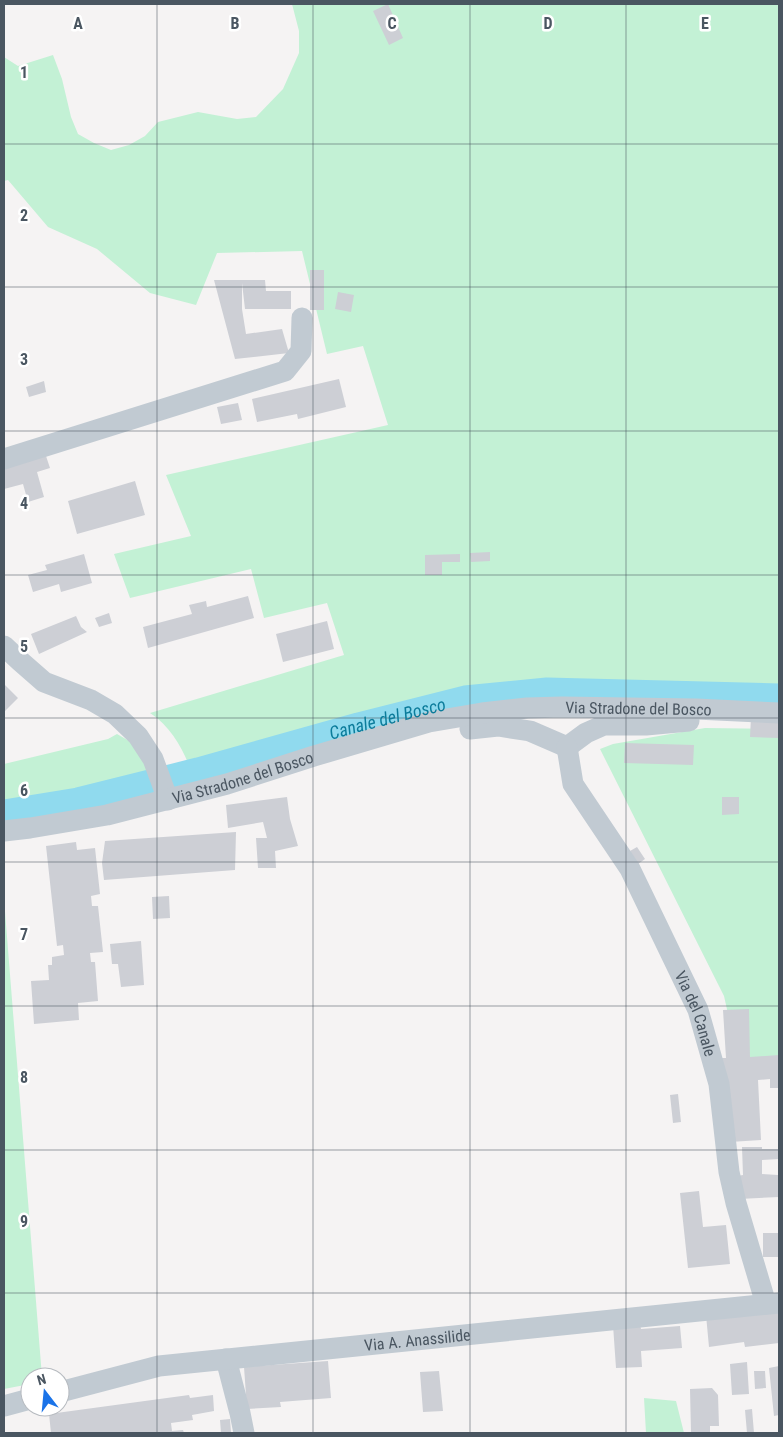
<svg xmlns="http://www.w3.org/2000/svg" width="783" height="1437" font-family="'Roboto Condensed',sans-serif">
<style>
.green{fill:#c3f1d5}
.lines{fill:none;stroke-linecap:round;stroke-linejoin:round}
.canal{stroke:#90daee;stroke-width:25}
.building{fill:#cdcfd5}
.street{stroke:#c1cad2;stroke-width:21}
.grid{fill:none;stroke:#4a5661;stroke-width:1;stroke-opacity:0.55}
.labels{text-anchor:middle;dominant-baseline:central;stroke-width:5;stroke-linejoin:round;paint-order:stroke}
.street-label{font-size:16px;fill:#4a5661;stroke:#fff}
.water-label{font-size:18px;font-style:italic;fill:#0c7c9b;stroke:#fff}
.grid-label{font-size:16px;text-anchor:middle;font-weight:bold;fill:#4a5661;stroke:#fff;stroke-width:5;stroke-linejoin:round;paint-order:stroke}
</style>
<rect width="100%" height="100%" fill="#f5f3f3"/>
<path class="green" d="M292 4H779V693H705L638 682 592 679 502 689 443 703 194 778C185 753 173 728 150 713L344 655 327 603 264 618 251 569 130 598 114 554 191 536 166 475 388 425 363 346 327 354 302 251 217 253 196 305 150 293 97 249 48 227 8 180 4 181V57L18 66 53 55 62 79 71 117 78 134 94 143 111 150 129 145 145 136 158 122 198 112 237 119 256 117 283 89 299 53V31Z
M705 728 779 729V1063L740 1067 724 996 600 749 613 744Z
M117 734 131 742 160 787 119 796 4 814V764L108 739Z
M4 899 42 1377H30V1384L4 1389Z
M644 1398 676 1401 684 1433H646Z"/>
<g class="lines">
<path class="canal" id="s1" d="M4 812 78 800 198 770 358 725 465 698 547 690 779 696"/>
</g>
<path class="building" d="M388 4 403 38 389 45 373 11Z
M310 270H324V310H310Z
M214 280H265L266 291H291V309H245L242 283V309L246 334 282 329 289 353 235 359Z
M338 292 354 295 351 312 335 309Z
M339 379 346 407 298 419 297 414 257 422 252 399Z
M44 381 46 392 29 397 26 387Z
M238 403 242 420 221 424 217 407Z
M46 456 50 468 37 472 44 497 28 502 23 484 4 489V466Z
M135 481 145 515 77 534 68 501Z
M490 552V561L471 562 470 553Z
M84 554 92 583 61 592 59 584 33 592 28 575 47 570 45 565Z
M460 554V562H442V575H425V555Z
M248 596 254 618 148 648 143 627 192 614 189 605 206 601 207 607Z
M109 613 112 623 99 627 95 618Z
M76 616 81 627 87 632 39 654 31 634Z
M327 621 334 649 283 662 276 634Z
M4 684 18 698 4 712Z
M751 717 779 718V738L750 737Z
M625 743 694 745 693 765 624 763Z
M287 797 290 819 298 846 275 851 276 868H258L256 838H267L263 822 228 828 226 805Z
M722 797H739V814L722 815Z
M236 832 235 870 104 880 102 863 105 841Z
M76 842 77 850 95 848 100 894 91 896 92 906H98L103 952 90 953 91 962H95L98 1001 78 1003 79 1020 34 1024 31 981 49 980 48 965H52V957L64 955 63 945 57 946 46 846Z
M637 847 645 859 638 864 630 851Z
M169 896 170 918 153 919 152 897Z
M141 941 144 985 121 987 118 964H112L110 944Z
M749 1009 750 1057 779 1055V1088H770V1079L758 1080 761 1140 730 1142 722 1058H726L723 1010Z
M678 1094 681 1122 673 1123 670 1095Z
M742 1147H762V1149H779V1159L762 1160V1174L778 1175 779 1197 739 1199 737 1176 743 1175Z
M699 1191 703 1227 726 1225 730 1264 688 1268 680 1193Z
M763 1233H779V1257H763Z
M779 1306V1343L745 1347 744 1342 709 1347 706 1315Z
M640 1324 641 1329 680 1326 682 1348 641 1351 642 1367 616 1368 613 1325Z
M328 1361 331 1398 280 1402 281 1407 247 1409 244 1367Z
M747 1362 749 1394 732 1395 730 1364Z
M779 1366V1415L774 1416 769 1368Z
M439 1371 443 1411 423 1412 420 1372Z
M754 1371H765L766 1388 755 1389Z
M712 1388 718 1395 719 1426H710V1433H691L690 1389Z
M189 1395 190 1398 213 1395 214 1411 192 1415 193 1420 171 1423 172 1431 183 1430 184 1433H51L49 1414Z
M752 1409 754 1433H747L745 1410Z
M230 1419 231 1433H221L220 1420Z"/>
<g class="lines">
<g class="street">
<path d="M4 459 285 371 301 351 302 318"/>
<path d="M4 646 20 661 44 682 91 700 115 714 138 736 153 759 168 800"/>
<path d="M470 729 498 726 530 731 567 747 586 733 604 725H646L689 721"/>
<path id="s2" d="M567 747 573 784 630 869 698 1010 719 1084 729 1172 736 1203 766 1304"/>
<path id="s3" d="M4 831 30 828 107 815 227 784 314 756 429 722 482 713 527 708 562 707 696 709 779 713"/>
<path d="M226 1359 240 1413 244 1433"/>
<path id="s4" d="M60 1392 159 1366 779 1303"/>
<path d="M4 1406 30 1399"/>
</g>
</g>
<path class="grid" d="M157 4V1433M313 4V1433M470 4V1433M626 4V1433M4 144H779M4 287H779M4 431H779M4 575H779M4 718H779M4 862H779M4 1006H779M4 1150H779M4 1293H779"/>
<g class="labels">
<g class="street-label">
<text stroke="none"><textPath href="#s3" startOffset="650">Via Stradone del Bosco</textPath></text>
<text stroke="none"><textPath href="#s3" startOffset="245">Via Stradone del Bosco</textPath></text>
<text stroke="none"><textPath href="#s2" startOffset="299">Via del Canale</textPath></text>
<text stroke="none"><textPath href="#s4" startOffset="362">Via A. Anassilide</textPath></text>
</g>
<g class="water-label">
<text stroke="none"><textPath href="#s1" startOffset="395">Canale del Bosco</textPath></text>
</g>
</g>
<g class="grid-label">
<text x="78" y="29">A</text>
<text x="235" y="29">B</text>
<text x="392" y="29">C</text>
<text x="548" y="29">D</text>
<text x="705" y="29">E</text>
<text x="24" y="78">1</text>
<text x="24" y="221">2</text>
<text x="24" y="365">3</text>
<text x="24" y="509">4</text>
<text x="24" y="652">5</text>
<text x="24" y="796">6</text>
<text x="24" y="940">7</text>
<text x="24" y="1083">8</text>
<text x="24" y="1227">9</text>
</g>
<rect width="783" height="1437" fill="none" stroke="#4a5661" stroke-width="10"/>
<g transform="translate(45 1392) rotate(344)"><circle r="24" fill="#ffffff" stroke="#b7bbc0"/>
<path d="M0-4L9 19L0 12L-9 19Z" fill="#1a73e8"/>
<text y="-8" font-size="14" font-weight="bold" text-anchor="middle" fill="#4a5661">N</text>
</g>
</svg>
